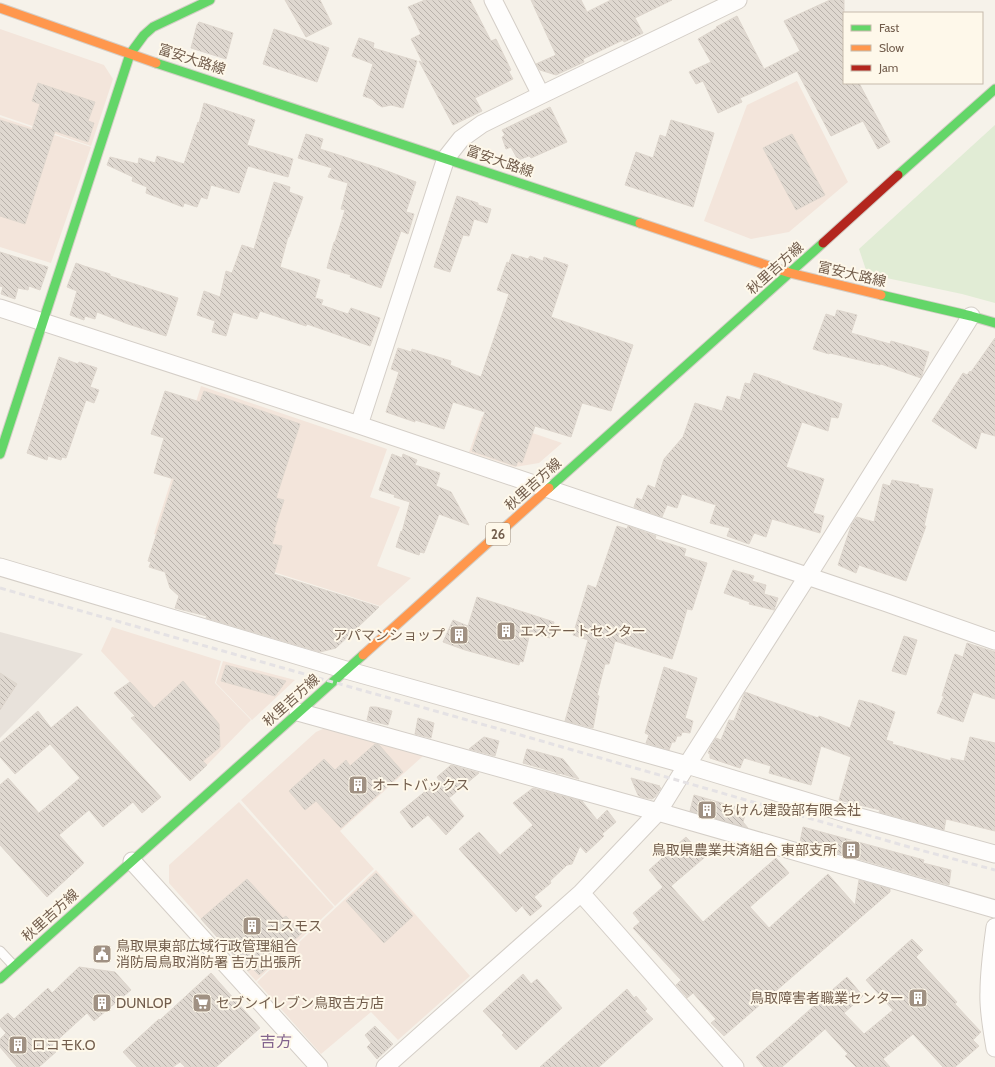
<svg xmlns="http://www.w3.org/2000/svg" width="995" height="1067" font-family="Cabin,'Noto Sans JP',sans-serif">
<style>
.commercial{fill:#f3e5db}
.industrial{fill:#e8e2db}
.green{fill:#e1ecd5}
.building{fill:url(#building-back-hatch);stroke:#ded6cd}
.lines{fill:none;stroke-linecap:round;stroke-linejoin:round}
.lane-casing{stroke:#d4cec7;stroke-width:11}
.street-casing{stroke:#d4cec7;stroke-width:19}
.fast-casing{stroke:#d4cec6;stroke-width:11}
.slow-casing{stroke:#d4cec6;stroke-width:11}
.jam-casing{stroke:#d4cec6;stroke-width:11}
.lane{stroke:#fefdfc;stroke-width:9}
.street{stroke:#fefdfc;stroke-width:17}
.fast{stroke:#63d668;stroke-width:9}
.slow{stroke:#ff974d;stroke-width:9}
.jam{stroke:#b3261e;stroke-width:9}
.rail{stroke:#e5e2e4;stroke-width:3;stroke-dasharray:6 4;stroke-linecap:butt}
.labels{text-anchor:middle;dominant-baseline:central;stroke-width:4;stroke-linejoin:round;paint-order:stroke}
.shield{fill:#fef8ea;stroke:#9c8c7b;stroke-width:1}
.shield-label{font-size:13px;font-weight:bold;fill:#725d4c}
.street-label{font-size:14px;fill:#725d4c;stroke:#fef8ea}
.poi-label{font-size:14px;fill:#725d4c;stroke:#fef8ea;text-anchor:start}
.quarter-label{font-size:16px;fill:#83648e;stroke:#fef8ea}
</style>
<defs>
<pattern id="building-back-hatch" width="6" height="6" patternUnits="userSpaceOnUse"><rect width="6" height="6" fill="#dfd8d0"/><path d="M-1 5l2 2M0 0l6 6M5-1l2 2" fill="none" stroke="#b9b2ab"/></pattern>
</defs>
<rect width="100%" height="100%" fill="#f6f2ea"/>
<path class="commercial" d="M0 29 104 65 113 79 91 146 0 115Z
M797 81 848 182 789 232 751 239 704 221 747 105Z
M0 117 91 147 51 263 0 247Z
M201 386 387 449 370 497 400 507 377 566 411 578 380 606 154 534Z
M482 416 562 443 539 463 515 467 469 452Z
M112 627 221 661 215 683 251 720 207 765 101 651Z
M223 661 295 680 252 720 216 683Z
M325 728 423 756 340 831 374 869 335 906 241 800 316 732Z
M239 802 334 907 256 981 169 883V865Z
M376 870 470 976 398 1040 371 1012 321 1054 257 982Z"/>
<path class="industrial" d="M0 632 83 654 0 738Z"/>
<path class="green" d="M995 125V303L962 294 877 276 866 270 859 249Z"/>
<path class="building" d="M285 0H320L332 24 306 37Z
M425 0H470L491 41 496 39 511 70 509 72 513 79 475 98 482 111 453 125 419 61 423 63 411 39 421 34 408 7Z
M531 0H581L587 12 611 0H672L635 18 643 33 624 42 623 40 583 59 584 62 556 75 540 70 536 64 556 55Z
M830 0H844V83H859L890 142 878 149 863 121 831 136 797 71 752 93 740 98 742 102 718 113 703 81 696 84 689 72 711 62 698 39 717 28 716 27 737 16 764 69 800 51 784 21Z
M199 22 233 33 226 59 191 48 197 25Z
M274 29 329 48 317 82 263 64Z
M359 38 374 43 373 48 417 61 403 108 391 105 382 107 377 104 372 99 363 96 373 64 352 56Z
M38 83 95 102 88 121 94 123 88 142 55 131 25 224 0 216V120L32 130 40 104 32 101Z
M204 103 255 120 247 145 293 159 288 177 248 166 239 193 211 185 207 199 201 197 197 207 184 203 183 207 146 193 147 187 132 181 133 177 107 165 110 157 138 164 139 158 155 163 157 156 184 164 198 122 199 123Z
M550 107 567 142 531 158 529 156 518 160 511 147 506 149 502 137 505 135 502 130Z
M671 120 714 133 693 207 625 185 636 152 653 158 660 135 666 137Z
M306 134 323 139 320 149 382 169 416 182 406 212 414 214 408 234 401 231 381 288 350 277 351 275 327 268 334 242H335L345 210 341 209 348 183 328 177 332 168 298 158Z
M792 134 825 195 796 210 763 148Z
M274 182 290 187 289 192 303 197 289 237H288L280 267 320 280 315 298 323 300 321 305 348 314 351 308 380 318 370 346 307 324 306 326 260 311 257 319 233 312 226 336 212 332 215 321 197 315 204 291 220 297 226 271 232 273 242 245 254 249Z
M457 196 478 203V205L491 209 487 223 474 219 469 236 463 235 450 272 434 267Z
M0 252 48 267 40 290 29 286 28 290 18 288 15 299 1 294 3 287 0 286Z
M512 254 528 259 530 256 543 261 544 257 568 265 551 317 633 345 611 411 582 403 571 437 535 426 522 463 518 461 516 466 472 451 485 412 453 402 444 429 415 420V422L386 412 399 372 391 369 398 348 411 352 412 349 451 361 450 365 481 377 509 294 497 290 507 262 509 263Z
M76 263 84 266 110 274V276L178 298 166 336 128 324 97 312 95 319 85 316 84 320 70 315 77 291 67 287Z
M837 310 857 315 851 333 890 344 891 341 929 352 921 378 881 364 880 365 830 353 829 354 813 349 826 314 835 317Z
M995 338V436L981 432 976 449 932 421 963 373 967 375 970 371 971 372Z
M59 357 78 364 79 362 97 368 90 387 99 390 94 403 86 400 66 458 62 457 61 460 48 456 47 460 27 453Z
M754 373 781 382V383L842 404 838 418 831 417 828 431 802 422 786 467 824 479 813 513 824 516 820 533 772 519 766 537 754 533 749 544 727 536 730 528 710 523 716 505 682 494 677 508 667 505 662 517 634 507 637 498 642 500 648 485 655 488 664 459 683 437 695 403 722 411 727 396 740 400 745 383 750 384Z
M165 391 200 402 204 391 300 424 276 498 284 500 274 531H276L272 544 282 546 274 574 379 607 336 648 320 652 206 618 207 616 175 608 179 596 170 588 165 572 149 567 151 562 148 561 174 479 154 473 164 438 151 434Z
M392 454 402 458 403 454 417 460 415 465 440 473 436 486 451 492 469 525 439 514 424 553 420 552 419 555 396 547 401 531 402 532 410 502 394 497 395 495 379 490Z
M892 480 919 485V487L933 489 924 526H926L906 581 859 565 856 573 838 565 852 523 857 517 874 522 883 484 890 486Z
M617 526 627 529 628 526 656 536 655 539 686 549 684 556 707 563 692 610 687 609 680 634 672 659 615 641 609 664H605L597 695 599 696 593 728 565 721 588 640 573 635 588 585 596 588Z
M733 570 754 576 752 581 766 585 764 594 778 598 774 610 749 604 750 602 724 593Z
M477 597 554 622 550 638 530 633 523 662 520 661 519 665 465 650 443 642 453 620 468 626Z
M904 636 917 640 906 675 892 671Z
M967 643 995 652V699L973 692 963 722 937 713 944 696H942L955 654 963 657Z
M226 665 286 681 275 696 221 681Z
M664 667 697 678 685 718 693 721 690 733 682 732 681 736H677L675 742H672L669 750 646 743 649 735 645 733Z
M0 673 17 684 0 710Z
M183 681 219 724 220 747 203 761 207 765 190 781 131 718 135 716 114 693 130 682 154 708Z
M745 692 767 700 818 718 819 716 850 728 859 700 874 704 895 712 886 740 893 742 892 744 951 761V758L964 761 970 737 995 743V831L946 819 944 830 879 812 880 810 839 800 851 757 821 746 811 785 769 773 771 766 744 758 740 768 710 758V754L708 753 711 746 716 738 721 740 729 720 734 721Z
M77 706 161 797 142 813 133 802 103 827 89 810 59 835 84 863 47 897 0 845V785L8 778 39 813 80 778 50 744 15 774 0 757V743L38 711 51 728Z
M370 707H376L392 711 388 725 367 720Z
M418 718 434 723 431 738 415 734Z
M484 737 499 741 495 756 469 749Z
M375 744 379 745 403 772 341 828 316 801 305 810 289 791 324 759 335 770 346 760 350 766Z
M527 749 563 759 579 779 559 773 560 774 556 773H558L523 763Z
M451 765 479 773 449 798 464 816 446 835 428 815 412 828 400 812 439 780 437 777Z
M631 778 660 786 659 787 661 788 655 797 652 799 641 797 638 795Z
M533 788 582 801 597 820 607 810 616 822 602 834 604 836 586 853 580 846 572 864 567 865 550 881 551 883 534 897 542 906 530 916 522 906 516 912 459 849 479 832 500 855 533 825 513 803Z
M694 795 746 810 743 822 748 828 690 811Z
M803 827 924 860 923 863 951 870 949 885 800 842Z
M686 837 705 857 671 886 703 922 737 892 776 858 789 873 750 907 769 928 828 874 855 905 859 880 890 889V892L724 1036 711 1023 716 1019 693 993 687 998 686 996 676 985 681 980 633 928 640 922 633 913 663 887 649 870Z
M376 873 413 916 384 943 346 901Z
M247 879 283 918 286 916 302 933 270 962 272 964 259 975 252 968 248 971 201 919Z
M912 939 923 950 916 957 957 1002 955 1004 981 1032 973 1040 979 1046 955 1067H943L913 1034 883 1059 890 1067H856L845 1056 848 1054 825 1029 782 1067H764L756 1057 847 977 863 996 844 1013 864 1034 893 1010 866 980Z
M79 967 115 972 131 990 94 1021 87 1013 52 1045 57 1051 39 1067H17L0 1047V1039L6 1033 0 1026V1020L8 1013 14 1019 48 988 52 993Z
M211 973 260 1028 216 1067H185L180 1062 173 1067H137L123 1052 159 1019 160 1020Z
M523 974 531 984 537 979 562 1008 516 1050 502 1035 504 1033 483 1011Z
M627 989 634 998 636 996 647 1009 645 1011 653 1019 599 1067H540Z
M375 1026 393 1044 377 1059 367 1047 371 1043 365 1035Z"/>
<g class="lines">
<g class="lane-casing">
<path id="lane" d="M0 951 14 966"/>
</g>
<g class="street-casing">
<path id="street" d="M493 0 541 95
M0 308 359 425 887 603 995 641
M359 425 446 158 461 139 482 124 541 95 738 0
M0 567 346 670 687 765 845 813 995 854
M298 712 658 812 995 909
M132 861 319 1067
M581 893 735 1067
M995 927C992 949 989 970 989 992 988 1010 992 1030 995 1048
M385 1067 581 893 658 812 687 765 807 577 971 316"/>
</g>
<g class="fast-casing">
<path id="fast" d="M156 63 640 223
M898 175 995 89
M881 295 971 316 995 323
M0 454 130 54 144 35 153 27 210 0
M549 488 823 243
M0 979 363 655"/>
</g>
<g class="slow-casing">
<path id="slow" d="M0 8 156 63
M640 223 790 273 881 295
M363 655 549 488"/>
</g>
<g class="jam-casing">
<path id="jam" d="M823 243 898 175"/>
</g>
<use href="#lane" class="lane"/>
<use href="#street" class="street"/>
<use href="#fast" class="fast"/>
<use href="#slow" class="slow"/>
<use href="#jam" class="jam"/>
<path class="rail" d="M0 588 538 740 909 847 995 870"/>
</g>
<defs>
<g id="building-square" transform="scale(1)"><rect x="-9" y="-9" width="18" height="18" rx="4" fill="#a09183" stroke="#fef8ea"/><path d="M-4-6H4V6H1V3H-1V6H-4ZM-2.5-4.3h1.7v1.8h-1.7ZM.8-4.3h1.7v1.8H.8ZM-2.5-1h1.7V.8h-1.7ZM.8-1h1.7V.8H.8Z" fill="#fff"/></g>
<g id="civic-square" transform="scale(1)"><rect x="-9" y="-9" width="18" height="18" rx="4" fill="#a09183" stroke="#fef8ea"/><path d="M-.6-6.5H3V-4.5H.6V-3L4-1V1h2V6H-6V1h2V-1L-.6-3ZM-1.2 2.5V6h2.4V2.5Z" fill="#fff"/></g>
<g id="supermarket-square" transform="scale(1)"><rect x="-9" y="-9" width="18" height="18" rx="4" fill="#a09183" stroke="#fef8ea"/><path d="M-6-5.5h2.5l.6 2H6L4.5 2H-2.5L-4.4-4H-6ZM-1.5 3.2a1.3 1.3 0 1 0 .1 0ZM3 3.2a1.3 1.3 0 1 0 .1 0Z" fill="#fff"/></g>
</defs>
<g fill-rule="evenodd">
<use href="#building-square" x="506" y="631"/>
<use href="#building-square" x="459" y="635"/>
<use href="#building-square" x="358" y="785"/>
<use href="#building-square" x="707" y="810"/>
<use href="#building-square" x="851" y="850"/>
<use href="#building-square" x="252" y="926"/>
<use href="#civic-square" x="102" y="954"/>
<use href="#building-square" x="918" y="998"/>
<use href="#building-square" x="102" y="1003"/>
<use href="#supermarket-square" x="202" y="1003"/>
<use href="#building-square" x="18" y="1045"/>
</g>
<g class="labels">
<rect class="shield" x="486" y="523" width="24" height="22" rx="3"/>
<g class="shield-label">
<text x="498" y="534">26</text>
</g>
<g class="street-label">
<text transform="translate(192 59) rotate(18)">富安大路線</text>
<text transform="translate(500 161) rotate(19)">富安大路線</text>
<text transform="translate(775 268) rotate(-42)">秋里吉方線</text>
<text transform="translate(852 274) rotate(13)">富安大路線</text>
<text transform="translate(533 484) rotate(-42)">秋里吉方線</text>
<text transform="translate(291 700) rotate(-42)">秋里吉方線</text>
<text transform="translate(50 915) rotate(-42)">秋里吉方線</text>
</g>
<g class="poi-label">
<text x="520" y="631">エステートセンター</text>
<text x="445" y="635" text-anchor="end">アパマンショップ</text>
<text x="372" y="785">オートバックス</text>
<text x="721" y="810">ちけん建設部有限会社</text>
<text x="837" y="850" text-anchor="end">鳥取県農業共済組合 東部支所</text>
<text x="266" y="926">コスモス</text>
<text x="116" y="946">鳥取県東部広域行政管理組合<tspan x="116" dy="16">消防局鳥取消防署 吉方出張所</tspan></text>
<text x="904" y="998" text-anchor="end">鳥取障害者職業センター</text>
<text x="116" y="1003">DUNLOP</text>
<text x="216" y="1003">セブンイレブン鳥取吉方店</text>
<text x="32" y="1045">ロコモK.O</text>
</g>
<g class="quarter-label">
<text x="276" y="1041">吉方</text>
</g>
</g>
<rect x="843" y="12" width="140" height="72" fill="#fef8ea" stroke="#c6baab"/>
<rect x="851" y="25" width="20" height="6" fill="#63d668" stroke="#c6baab"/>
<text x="879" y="32" font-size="12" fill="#725d4c">Fast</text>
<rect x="851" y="45" width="20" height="6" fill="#ff974d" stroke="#c6baab"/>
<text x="879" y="52" font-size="12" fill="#725d4c">Slow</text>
<rect x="851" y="65" width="20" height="6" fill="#b3261e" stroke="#c6baab"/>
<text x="879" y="72" font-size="12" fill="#725d4c">Jam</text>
</svg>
